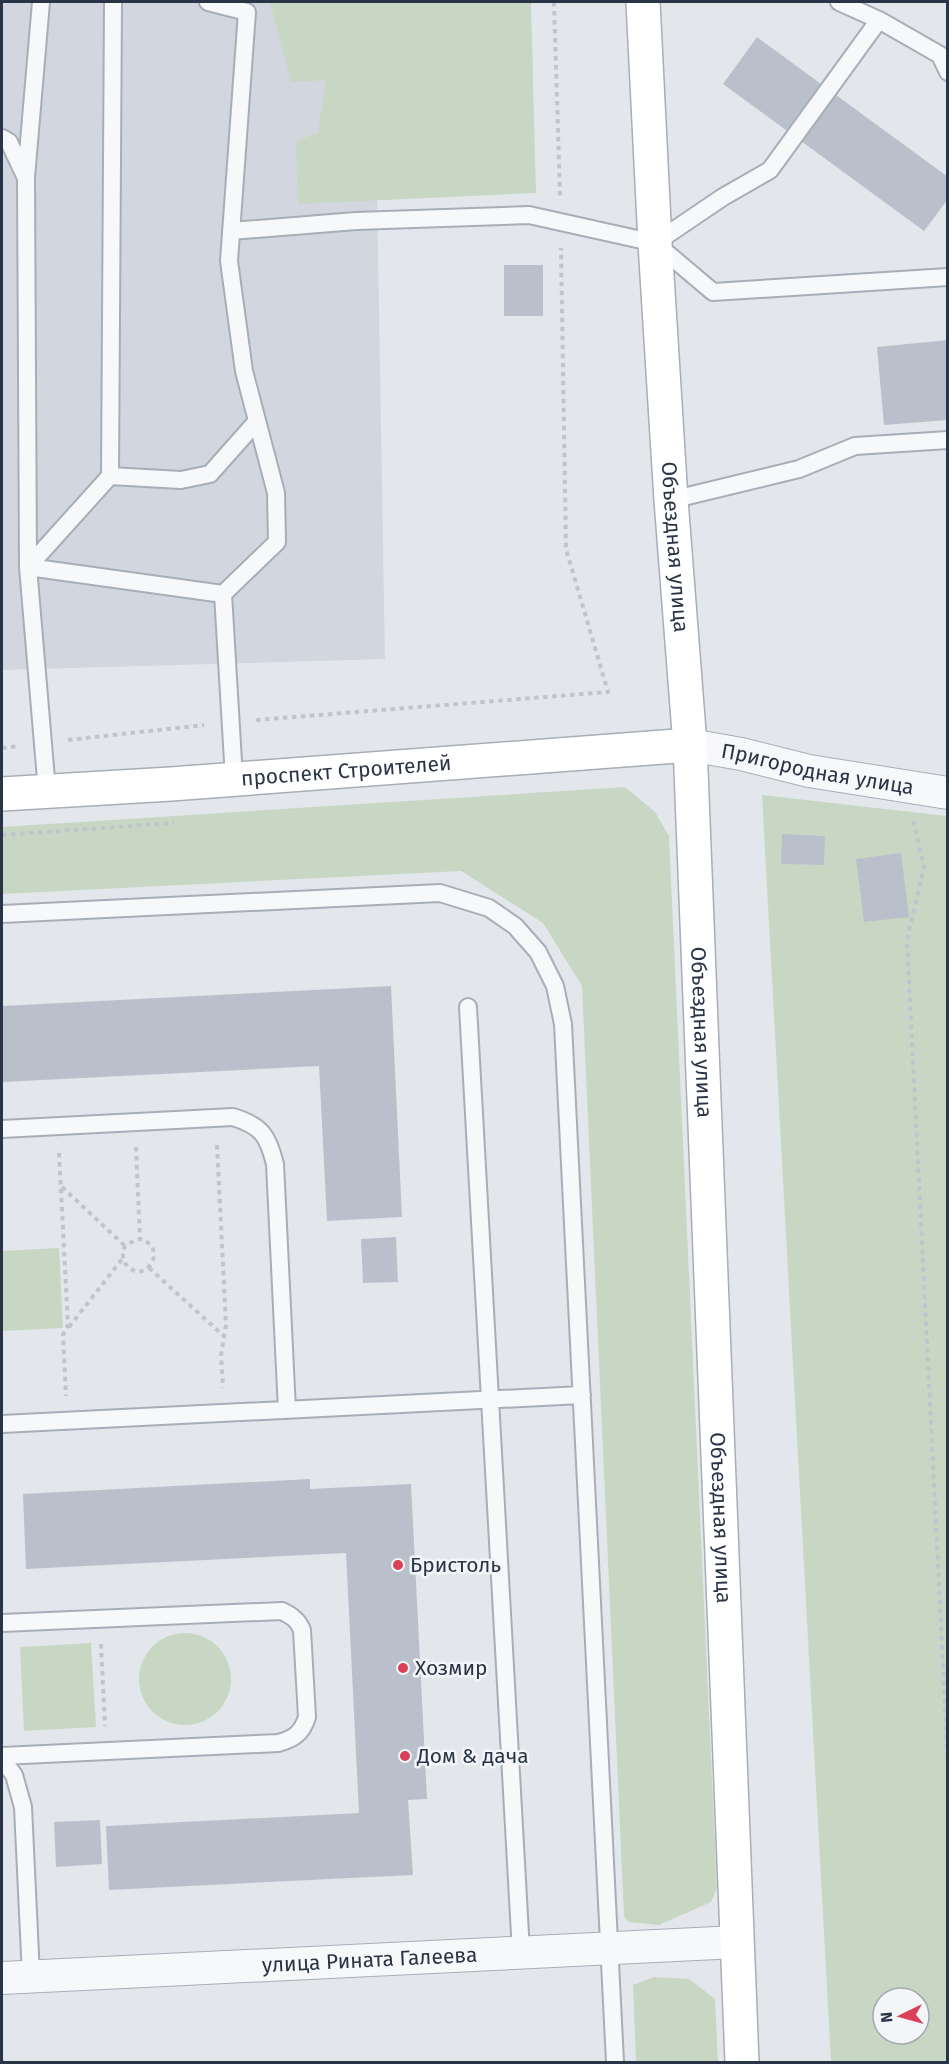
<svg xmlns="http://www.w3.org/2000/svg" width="949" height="2064" font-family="'Fira Sans',sans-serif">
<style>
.built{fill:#d1d6df}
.green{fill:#c8d7c4;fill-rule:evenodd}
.building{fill:#bac0cb}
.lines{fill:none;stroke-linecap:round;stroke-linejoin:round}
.lane-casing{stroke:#a7aeb7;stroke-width:20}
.street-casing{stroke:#a7aeb7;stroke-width:34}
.secondary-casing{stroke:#a7aeb7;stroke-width:36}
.path{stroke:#c1c5cb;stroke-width:4;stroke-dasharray:4.5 4.5;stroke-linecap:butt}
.lane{stroke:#f7f8fa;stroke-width:16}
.street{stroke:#f7f8fa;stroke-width:32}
.secondary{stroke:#fff;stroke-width:33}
.poi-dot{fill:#da4057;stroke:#f3f6f9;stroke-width:2}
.labels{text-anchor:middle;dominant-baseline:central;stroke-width:5;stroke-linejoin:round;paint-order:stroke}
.street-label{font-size:21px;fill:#293446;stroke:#f3f6f9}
.poi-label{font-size:21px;fill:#293446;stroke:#f3f6f9;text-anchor:start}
</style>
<rect width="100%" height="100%" fill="#e3e7ec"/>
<path class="built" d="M2 2H309L374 21 385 659 2 670Z"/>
<path class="green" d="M270 2H531L536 193 298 204 296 141 318 133 326 80 291 82Z
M625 787 655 812 669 836 717 1888 711 1902 659 1925 628 1922 624 1916 582 986 543 923 461 871 2 894V827Z
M762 795 947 816V2062H831ZM883 1998H919V2034H883Z
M59 1248 63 1328 2 1331V1251Z
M139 1679a46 46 0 1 1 92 0a46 46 0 1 1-92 0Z
M91 1643 96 1727 24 1731 20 1647Z
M654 1977 689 1979 715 1999 718 2062H636L633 1985Z"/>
<path class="building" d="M757 37 948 177V199L924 231 723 84Z
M504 265H543V316H504Z
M948 340V420L884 425 877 347Z
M782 834 825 836 824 865 781 864Z
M901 853 909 917 864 922 856 859Z
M391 986 402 1217 327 1221 319 1066 2 1082V1006Z
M396 1237 398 1282 363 1283 361 1239Z
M310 1479V1489L411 1484 427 1799 408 1800 413 1875 109 1890 106 1826 359 1813 346 1553 26 1569 23 1494Z
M100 1820 102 1864 56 1867 54 1822Z"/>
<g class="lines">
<g class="lane-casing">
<path id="lane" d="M113 2 110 476 28 567 223 594 234 778
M208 2 247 12 229 261 244 371 276 493 277 542 223 594
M839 2 879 20 940 55 948 72
M2 138 9 142 26 178 28 567 47 791
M26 177 41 2
M231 231 356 221 529 215 655 243 713 292 948 277
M655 243 723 197 770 170 879 20
M110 476 181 480 210 474 257 421
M671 500 799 469 855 446 948 440
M2 914 440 893 489 908 515 926 538 952 555 986 563 1024 615 2062
M468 1007 521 1952
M2 1129 233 1117C262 1126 268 1136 275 1164L287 1410
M2 1424 582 1395
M2 1623 282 1611C292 1616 298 1620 302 1630L307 1717C302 1733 294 1739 278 1743L2 1756
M2 1759 14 1775 23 1807 31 1976"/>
</g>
<g class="street-casing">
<g id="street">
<path id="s1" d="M690 745 741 754 809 771 948 793"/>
<path id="s2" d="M2 1978 737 1942"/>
</g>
</g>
<g class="secondary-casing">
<g id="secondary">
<path id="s3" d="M643 2 655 243 671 500 690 745 742 2062"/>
<path id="s4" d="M2 794 171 784 690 745"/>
</g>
</g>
<path class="path" d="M554 2 560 196
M256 720 608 692 566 549 561 248
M68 740 204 725
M2 748 19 746
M913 821 924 867 907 940 948 1767
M2 835 174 823
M217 1145 226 1325 221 1355 223 1388
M136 1147 140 1239 135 1240 125 1246C120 1258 124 1267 137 1272 157 1270 161 1244 140 1239
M59 1153 68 1325 63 1335 66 1396
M62 1187 125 1246
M149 1268 225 1337
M69 1327 123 1258
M101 1644 105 1726
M2 2059V2062"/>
<use href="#lane" class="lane"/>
<use href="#street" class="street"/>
<use href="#secondary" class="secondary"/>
</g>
<g class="poi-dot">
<circle cx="398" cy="1565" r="6"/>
<circle cx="403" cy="1668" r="6"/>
<circle cx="405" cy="1756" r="6"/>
</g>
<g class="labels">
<g class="street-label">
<text stroke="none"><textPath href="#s3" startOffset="546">Объездная улица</textPath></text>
<text stroke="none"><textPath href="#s1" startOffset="130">Пригородная улица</textPath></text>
<text stroke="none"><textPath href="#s4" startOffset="345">проспект Строителей</textPath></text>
<text stroke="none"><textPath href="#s3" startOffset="1032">Объездная улица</textPath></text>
<text stroke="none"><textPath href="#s3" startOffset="1518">Объездная улица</textPath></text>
<text stroke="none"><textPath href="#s2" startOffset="368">улица Рината Галеева</textPath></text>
</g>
<g class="poi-label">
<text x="410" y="1565">Бристоль</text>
<text x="415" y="1668">Хозмир</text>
<text x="417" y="1756">Дом &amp; дача</text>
</g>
</g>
<rect width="949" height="2064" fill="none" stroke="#293446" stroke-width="6"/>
<g transform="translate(901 2016) rotate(265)"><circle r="28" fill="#f3f6f9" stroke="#a2a8b1" stroke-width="1.5"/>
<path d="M0-4.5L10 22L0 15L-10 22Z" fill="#da4057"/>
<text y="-9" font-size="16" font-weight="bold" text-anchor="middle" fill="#293446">N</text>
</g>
</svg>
